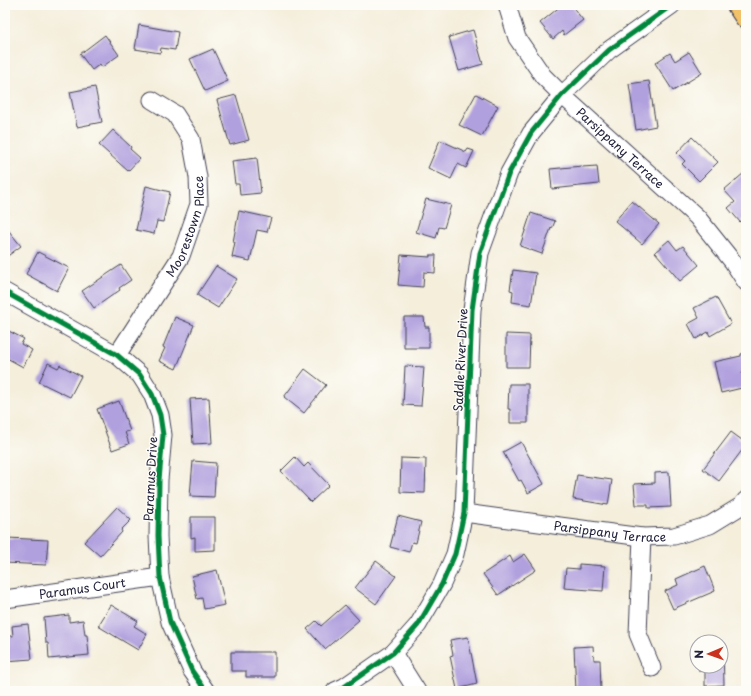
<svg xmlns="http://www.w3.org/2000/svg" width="751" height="696" font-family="'Playpen Sans',sans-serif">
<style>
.building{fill:#b1a0de}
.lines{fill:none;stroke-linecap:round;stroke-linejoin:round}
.minor-casing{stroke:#424153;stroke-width:19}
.major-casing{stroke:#424153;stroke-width:24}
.minor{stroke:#fff;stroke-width:17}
.major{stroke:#f2c26a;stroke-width:22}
.cycleway-casing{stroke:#fdfcf7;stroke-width:8}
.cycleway{stroke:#00873e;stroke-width:5}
.labels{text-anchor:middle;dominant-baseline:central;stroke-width:3;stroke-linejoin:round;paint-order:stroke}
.street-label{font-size:12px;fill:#22223b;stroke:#fdfcf7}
</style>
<rect width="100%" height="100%" fill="#fdfcf7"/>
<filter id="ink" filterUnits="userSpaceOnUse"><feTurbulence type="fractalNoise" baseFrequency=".025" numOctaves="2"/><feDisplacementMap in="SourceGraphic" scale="8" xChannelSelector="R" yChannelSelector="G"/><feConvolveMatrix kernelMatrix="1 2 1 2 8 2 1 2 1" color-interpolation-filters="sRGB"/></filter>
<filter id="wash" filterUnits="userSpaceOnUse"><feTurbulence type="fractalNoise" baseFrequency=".012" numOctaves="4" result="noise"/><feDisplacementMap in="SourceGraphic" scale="16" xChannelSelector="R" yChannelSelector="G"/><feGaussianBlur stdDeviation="0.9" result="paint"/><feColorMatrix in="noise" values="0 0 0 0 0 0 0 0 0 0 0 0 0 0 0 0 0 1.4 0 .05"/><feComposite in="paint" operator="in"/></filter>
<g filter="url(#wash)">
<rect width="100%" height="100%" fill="#f4eedb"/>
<g id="blocks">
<path class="building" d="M562 5H571L583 20 564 35 562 31 553 39 540 23Z
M139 25 178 32 175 50 161 48 160 53 135 49Z
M473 30 483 64 459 71 449 37Z
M105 35 119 55 102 67 100 64 92 70 80 54Z
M213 49 228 81 205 91 190 59Z
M689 52 702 73 673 91 655 63 670 53 675 61Z
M649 81 656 126 636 130 629 84Z
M95 87 102 122 77 127 70 92Z
M476 94 498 106 482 136 459 125Z
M236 95 249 140 230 145 217 100Z
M113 130 131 147 130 149 140 158 128 171 99 145Z
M692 137 718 162 699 181 682 164 685 161 677 153Z
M440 140 466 152 468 149 474 151 466 168 458 164 451 179 428 168Z
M257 158 261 193 240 195 239 184H235L232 161Z
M582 166V167L597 166 599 184 552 189 550 169Z
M744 173 746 175V213L744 215 746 217 740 222 728 208 735 202 724 190Z
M146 186 170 192 163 222 157 221 154 234 136 230Z
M426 199 451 205 444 228 439 227 436 238 416 232Z
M632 201 659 224 642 244 615 221Z
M239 211 271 218 267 232 257 230 250 261 232 257 235 242H233Z
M531 213 555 221 552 229 551 228 542 254 520 246Z
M5 226 21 246 5 258Z
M669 240 677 250 683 246 699 265 680 281 655 252Z
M38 252 69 268 57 291 26 274Z
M401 255 430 257V255H436L435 273 424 272 423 287 398 285Z
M121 265 131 280 119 288 120 290 94 308 82 291Z
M216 266 237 279 218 308 197 295Z
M513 270 536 273 531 305 512 302 513 291 510 290Z
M716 297 731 324 710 336 708 332 696 339 688 324 699 318 694 308Z
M175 317 194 325 176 369 159 361 165 348 163 347Z
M404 317H424L425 327H429V348H404Z
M5 329 24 339 21 344 32 350 23 367 5 357Z
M506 334 530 335 529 367H506Z
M746 352V372L742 373 746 387 721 393 714 362 741 356V354Z
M48 363 58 368 60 365 81 376 70 397 39 382Z
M405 366 424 367 421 406 403 405Z
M305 369 326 385 304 413 284 397Z
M509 384H528V423H510V409H508Z
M209 398 212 443 193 444 190 399Z
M119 401 130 431 125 432 129 444 112 450 97 409Z
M731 432 746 443V445L719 481 703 469Z
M521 442 544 484 528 493 521 480 519 481 503 452Z
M295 457 304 467 308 463 329 485 311 502 281 471Z
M401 458 426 459 425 493 400 492Z
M193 461 216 463 214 497 190 496Z
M669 472 671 507 648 508V505H636L634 484 655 483V473Z
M577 475 612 480 608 505 573 499Z
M117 507 131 520 121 530 122 532 100 556 84 542Z
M398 516 421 522 416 543 412 542 409 552 390 547Z
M191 517H215V550L195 551V537L191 538Z
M5 531H8L7 538 48 540 46 565 5 563Z
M525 554 536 570 498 595 483 574 510 556 513 562Z
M376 561 396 576 376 604 355 588Z
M579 564 605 566 603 591 564 588 566 568 579 569Z
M705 566 715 591 673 609 665 591 678 585 676 579Z
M217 570 225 605 204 609 202 598 197 599 192 576Z
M111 605 138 621 134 626 147 634 138 650 98 626Z
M345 605 359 620 325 649 307 629 316 621 321 626Z
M69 615V622L83 620 85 635H87L89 655 49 659 48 643H46L44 618Z
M28 624 32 659 5 661V636H13L12 626Z
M468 637 477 684 457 689 450 656 453 655 450 640Z
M721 645H723L724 685 705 686V670L699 671V666H721Z
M593 646 594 660H600L601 691H576L574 647Z
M231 652H275V677H246V671H231Z"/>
</g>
</g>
<g filter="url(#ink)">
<use href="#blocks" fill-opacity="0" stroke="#424153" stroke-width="1"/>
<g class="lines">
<g class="minor-casing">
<g id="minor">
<path id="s1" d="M507 5 517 38 543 76 562 95 697 217 733 262 746 282"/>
<path d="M5 292 117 355 140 375 152 394 160 415 163 435 159 480 158 536 160 577 170 622 192 671 206 691"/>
<path id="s2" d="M117 355 181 256 199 204 198 177 191 139 175 114 152 100"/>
<path id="s3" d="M464 513 642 537 674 536 710 525 741 506 746 500"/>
<path d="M642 537 638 634 652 668"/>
<path id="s4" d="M5 599 160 577"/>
<path d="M393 653 417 691"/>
<path d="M335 691 344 687 393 653 418 625 442 584 455 554 464 513 472 310 480 253 509 173 531 133 562 95 609 50 672 5"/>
</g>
</g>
<g class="major-casing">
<path id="major" d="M738 5 746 17"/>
</g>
<use href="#minor" class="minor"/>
<use href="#major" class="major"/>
<g class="cycleway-casing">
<path id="cycleway" d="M5 292 117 355 140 375 152 394 160 415 163 435 159 480 158 536 160 577 170 622 192 671 206 691
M335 691 344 687 393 653 418 625 442 584 455 554 464 513 472 310 480 253 509 173 531 133 562 95 609 50 672 5"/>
</g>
<use href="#cycleway" class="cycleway"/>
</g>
</g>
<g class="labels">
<g class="street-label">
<text stroke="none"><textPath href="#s1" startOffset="186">Parsippany Terrace</textPath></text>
<text stroke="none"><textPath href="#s2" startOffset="148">Moorestown Place</textPath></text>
<text transform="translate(460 360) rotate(-87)">Saddle River Drive</text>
<text transform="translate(150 479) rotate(-87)">Paramus Drive</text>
<text stroke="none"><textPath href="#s3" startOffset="147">Parsippany Terrace</textPath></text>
<text stroke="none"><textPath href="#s4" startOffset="78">Paramus Court</textPath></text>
</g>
</g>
<rect width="751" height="696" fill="none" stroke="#fdfcf7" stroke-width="20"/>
<g transform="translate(709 654) rotate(268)"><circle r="19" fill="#fdfcf7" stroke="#a5a5ac"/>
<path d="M0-3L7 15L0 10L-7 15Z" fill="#c8321e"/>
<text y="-6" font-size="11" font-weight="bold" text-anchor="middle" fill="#22223b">N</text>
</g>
</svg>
